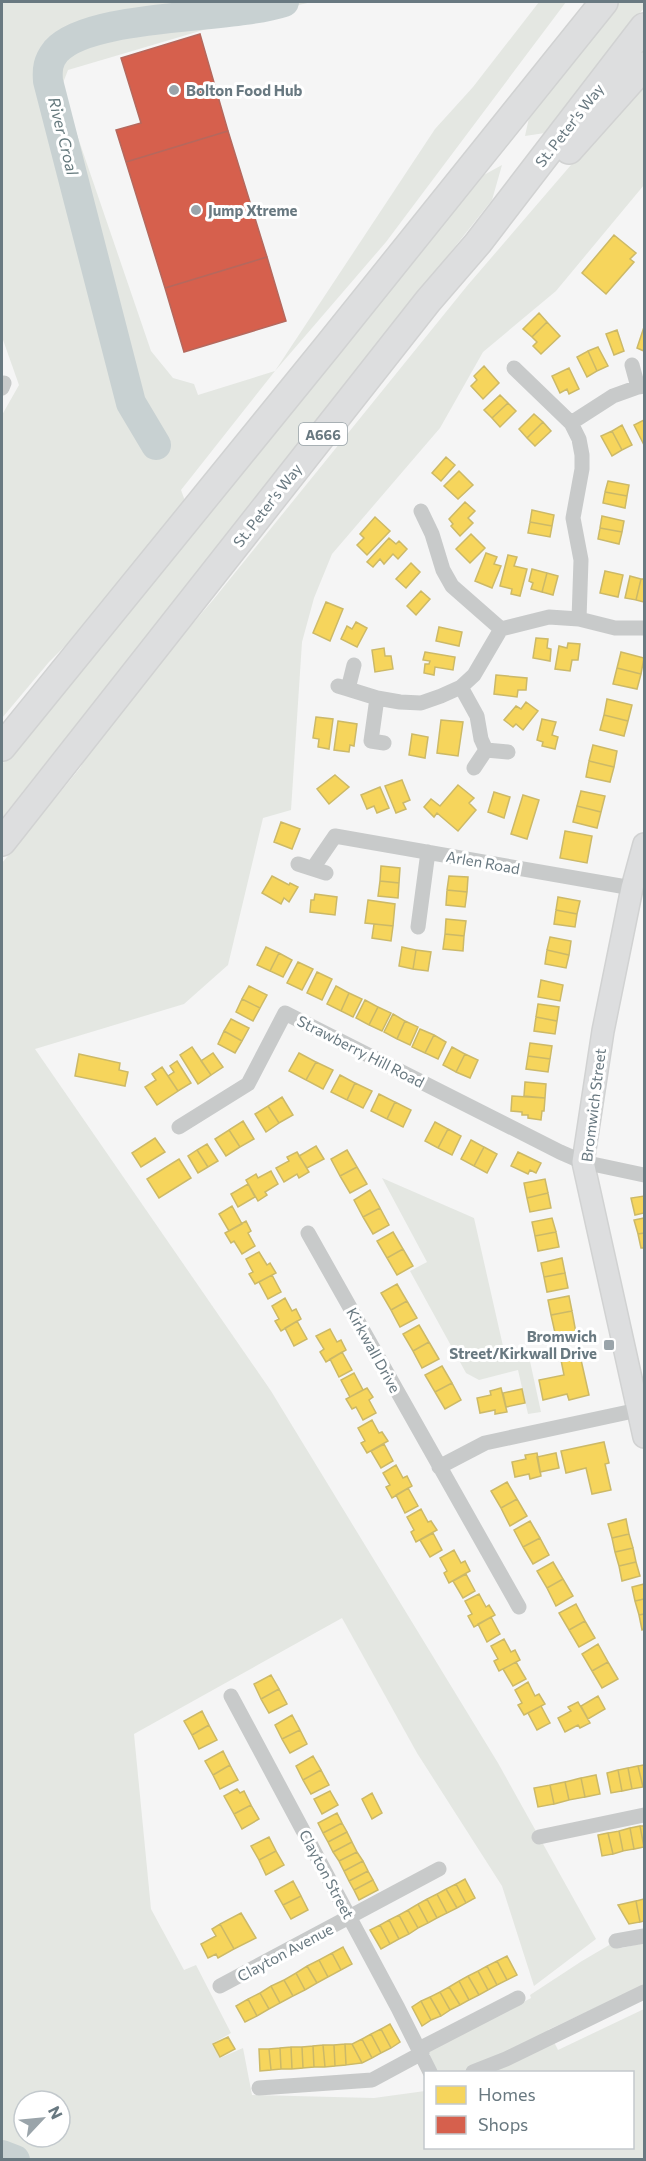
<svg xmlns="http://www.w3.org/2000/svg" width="646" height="2161" font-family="Commissioner,sans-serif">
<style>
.green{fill:#e4e7e2;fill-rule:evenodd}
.homes{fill:#f6d55c;stroke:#ccb967;stroke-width:1.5}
.shops{fill:#d6604d;stroke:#b5685d;stroke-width:1.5}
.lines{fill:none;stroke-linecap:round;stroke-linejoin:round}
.river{stroke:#c8d1d2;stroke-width:30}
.secondary-casing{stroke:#d1d2d2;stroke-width:24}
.highway-casing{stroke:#d1d2d2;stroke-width:30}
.street{stroke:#c8caca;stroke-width:15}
.secondary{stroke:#dddedf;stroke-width:21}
.highway{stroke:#dddedf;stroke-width:27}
.poi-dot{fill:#9aa4aa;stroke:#fff;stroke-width:2}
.labels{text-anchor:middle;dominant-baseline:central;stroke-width:6;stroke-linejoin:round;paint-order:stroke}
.shield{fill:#fff;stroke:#96a1a7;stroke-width:1.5}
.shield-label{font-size:14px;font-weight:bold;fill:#697981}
.poi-label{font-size:15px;font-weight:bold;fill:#697981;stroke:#fff;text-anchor:start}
.street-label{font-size:15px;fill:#697981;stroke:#fff}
.water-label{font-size:16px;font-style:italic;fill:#65797d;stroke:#fff}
</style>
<rect width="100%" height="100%" fill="#f5f5f5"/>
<path class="green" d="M2 2H312L254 15 68 70 61 88 151 351 173 378 194 384 198 395 275 371 435 129 473 87 539 2H566L386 242 275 371 181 490 185 501 72 639 49 662 2 718V415L19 385 2 337Z
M618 2H644V8L545 133 525 136 530 113Z
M644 80V185L556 291 483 352 440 428 332 554 314 598 302 642 291 810 263 818 228 965 184 1004 35 1049 271 1391 498 1763 596 1939 534 1986 502 1886 417 1753 342 1618 134 1734 151 1909 184 1970 196 1965 231 2033 212 2044 220 2058 243 2048 252 2095 374 2098 425 2091 426 2148H632V2072H437L428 2052 531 1998 530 1995 582 1961 616 1941 622 1948 644 1943V1985L548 2030 558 2050 644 2009V2159H2V863L80 768 99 733 213 600 467 286ZM24 2101H60V2137H24Z
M502 165 492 200 2 818V764L471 182Z
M382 1178 474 1218 505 1355 528 1352 541 1412 528 1414 518 1370 479 1380 466 1373 410 1271 427 1262Z"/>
<path class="homes" d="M614 235 636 253 630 259 634 262 606 294 582 273Z
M539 313 547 322 532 337 523 329Z
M547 322 560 336 541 354 533 346 537 342 532 337Z
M644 327V351L637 348Z
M617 330 624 351 614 355 606 334Z
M598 347 608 366 597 371 588 351Z
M588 351 597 371 587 377 577 357Z
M484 366 499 383 483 399 471 386 477 380 474 376Z
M569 368 579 389 569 394 567 389 560 393 552 376Z
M500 395 508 403 492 418 484 410Z
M508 403 516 411 500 427 492 418Z
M534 414 543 422 527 438 519 429Z
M644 420V445L634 425Z
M543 422 551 431 535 446 527 438Z
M622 425 632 445 622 450 612 431Z
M612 431 622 450 612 456 601 436Z
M446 457 455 465 441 481 432 473Z
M459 471 473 485 458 499 444 486Z
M608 481 629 485 627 496 605 492Z
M605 492 627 496 625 508 603 503Z
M465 502 475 511 468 518 473 523 460 536 451 526 453 524 449 519Z
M532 510 554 515 552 526 530 522Z
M602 516 624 521 622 532 600 528Z
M375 517 390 531 367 555 357 545 364 538 360 534Z
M530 522 552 526 550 537 528 533Z
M600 528 622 532 619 544 598 539Z
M471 534 485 548 470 563 456 549Z
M389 538 396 544 399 541 407 549 398 559 393 554 384 564 380 559 373 567 367 562Z
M486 553 497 557 494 564 501 566 492 588 475 581Z
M508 555 517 557 514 566 527 569 520 596 511 594 512 589 500 586Z
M411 563 420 572 406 588 396 579Z
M532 569 547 573 542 592 531 589 533 583 529 581Z
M605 571 623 575 618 597 600 593Z
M547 573 558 576 553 595 542 592Z
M630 576 641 579 636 600 625 598Z
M641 579H644V602L636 600Z
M421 591 430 599 416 615 407 606Z
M326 602 343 609 330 641 313 633Z
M356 622 367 628 357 647 341 639 347 626 352 629Z
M439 627 462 632 459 646 436 641Z
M536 638 548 639 547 648 551 649 550 661 533 658Z
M568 643 580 644 578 660H572L570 671 555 669 559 646 567 648Z
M384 648 385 656H391L393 669 375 672 372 650Z
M425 652 455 657 453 670 435 667 434 675 424 673 425 664H429L430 661 423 660Z
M621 652 644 658 641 674 617 668Z
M617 668 641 674 637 689 613 684Z
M496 675 527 678 526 690H518L517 697 494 694Z
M607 699 632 705 628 721 604 715Z
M526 702 538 711 523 730 516 724 513 727 504 720 516 706 521 709Z
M604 715 628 721 624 736 600 730Z
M316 717 333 719 329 749 318 747 319 739 313 738Z
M542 719 556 722 552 735 558 737 555 749 542 746 543 742 537 740Z
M441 720 463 722 458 756 437 753Z
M338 721 357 724 354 746 350 745 349 752 334 750Z
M412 734 428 737 425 758 409 755Z
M593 745 617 751 614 767 589 761Z
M589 761 614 767 610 782 586 777Z
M335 775 349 787 329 804 317 789Z
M402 780 410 800 403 803 406 809 396 813 385 786Z
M458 785 474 798 469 803 476 810 458 831 437 813 434 817 424 807 431 799 440 806Z
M380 787 389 808 377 813 374 806 367 809 361 795Z
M581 791 605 796 601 812 577 806Z
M494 792 510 797 504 818 488 812Z
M523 795 539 800 527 839 511 834Z
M577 806 601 812 597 828 573 822Z
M281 822 300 829 292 849 274 842Z
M565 831 592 836 587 863 560 858Z
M381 866 400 868 399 883 380 881Z
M272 876 289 885 290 883 298 887 289 902 284 898 281 904 262 893Z
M449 876 468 877 467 892 447 890Z
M380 881 399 883 398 898 378 896Z
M447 890 467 892 465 907 446 905Z
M315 894 337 897 335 915 310 912 311 900H314Z
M558 897 580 901 577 914 556 910Z
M368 900 395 904 393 926 365 923Z
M556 910 577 914 575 927 554 924Z
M446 919 466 921 464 936 445 934Z
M374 924 393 926 391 941 372 938Z
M445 934 464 936 463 951 443 949Z
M550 937 571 941 569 955 547 950Z
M266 947 279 953 270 971 257 965Z
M402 947 416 950 413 969 399 966Z
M416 950 431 952 428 971 413 969Z
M547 950 569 955 566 968 545 964Z
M279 953 292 960 283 977 270 971Z
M298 962 313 969 302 990 287 983Z
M317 972 332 979 322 1000 307 993Z
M541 980 563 985 560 1001 538 997Z
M249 986 267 995 260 1008 242 999Z
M336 986 349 993 341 1011 327 1004Z
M349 993 362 999 353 1017 341 1011Z
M242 999 260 1008 253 1021 236 1012Z
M365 1000 378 1007 369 1025 356 1018Z
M538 1004 559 1007 557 1021 536 1017Z
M378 1007 391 1013 382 1031 369 1025Z
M393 1014 405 1021 397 1039 384 1032Z
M536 1017 557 1021 555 1034 534 1031Z
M231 1019 249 1028 242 1041 224 1031Z
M405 1021 418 1027 410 1045 397 1039Z
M420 1029 434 1035 425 1053 412 1047Z
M224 1031 242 1041 235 1053 218 1044Z
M434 1035 446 1042 438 1059 425 1053Z
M530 1043 552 1046 550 1059 528 1056Z
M192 1047 211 1075 198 1084 180 1055Z
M452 1047 465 1054 456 1072 443 1065Z
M213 1053 223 1067 211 1075 201 1061Z
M299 1053 316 1062 306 1080 289 1071Z
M79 1054 120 1063 119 1070 128 1072 125 1086 75 1076Z
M465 1054 478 1060 470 1078 456 1072Z
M528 1056 550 1059 548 1072 526 1069Z
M177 1061 191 1083 178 1091 168 1076 174 1072 170 1066Z
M316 1062 333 1070 323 1089 306 1080Z
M162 1067 178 1091 157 1105 145 1087 156 1080 152 1074Z
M340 1075 355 1083 347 1100 331 1092Z
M525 1082 546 1084 545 1098 524 1096Z
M355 1083 372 1091 363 1108 347 1100Z
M379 1094 395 1102 387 1119 371 1111Z
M512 1096 545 1098 544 1111H542L541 1120 528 1118V1115H522V1112L511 1111Z
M282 1097 293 1115 279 1123 268 1106Z
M395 1102 411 1110 403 1127 387 1119Z
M268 1106 279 1123 266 1132 255 1114Z
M243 1121 254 1139 240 1147 229 1130Z
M435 1122 448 1129 438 1148 425 1141Z
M448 1129 461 1136 452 1155 438 1148Z
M229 1130 240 1147 226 1156 215 1139Z
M155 1138 165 1152 141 1167 132 1153Z
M471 1140 484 1147 474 1166 461 1159Z
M207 1144 218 1161 208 1167 197 1150Z
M316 1146 324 1159 307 1168 299 1156Z
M484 1147 497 1154 487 1173 474 1166Z
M197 1150 208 1167 198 1173 188 1156Z
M347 1150 357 1167 340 1176 331 1159Z
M297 1152 309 1172 299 1178 297 1174 284 1182 276 1168 289 1161 287 1157Z
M518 1152 541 1163 536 1173 530 1170 528 1174 511 1166Z
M179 1159 191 1178 159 1198 147 1179Z
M357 1167 367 1184 350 1193 340 1176Z
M271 1171 278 1184 265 1192 267 1195 258 1201 246 1180 256 1174 258 1178Z
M545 1179 548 1193 527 1198 524 1183Z
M248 1184 255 1197 238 1207 231 1194Z
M370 1190 380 1208 363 1217 354 1200Z
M548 1193 551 1208 530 1212 527 1198Z
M644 1196V1213L635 1215 631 1198Z
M232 1206 242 1224 229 1231 219 1214Z
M380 1208 389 1225 373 1234 363 1217Z
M552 1218 556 1232 535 1236 532 1222Z
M644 1218V1233L638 1234 634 1220Z
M246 1221 251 1231 248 1233 255 1246 242 1254 234 1241 231 1243 225 1233Z
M393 1232 403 1249 387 1258 377 1241Z
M556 1232 559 1247 538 1251 535 1236Z
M644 1233V1248H641L638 1234Z
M403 1249 413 1266 397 1275 387 1258Z
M259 1252 267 1265 270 1263 276 1273 255 1284 249 1274 253 1272 246 1259Z
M562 1258 565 1273 544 1277 541 1263Z
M565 1273 568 1288 547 1292 544 1277Z
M272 1275 281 1292 268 1299 259 1282Z
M397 1284 407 1301 391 1310 381 1293Z
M569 1296 572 1311 551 1315 548 1300Z
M285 1298 292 1311 296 1309 301 1319 281 1331 275 1321 279 1319 272 1306Z
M407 1301 417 1318 400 1327 391 1310Z
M572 1311 576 1333 556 1337 551 1315Z
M297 1321 307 1339 294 1346 285 1328Z
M419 1325 429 1342 413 1351 403 1334Z
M330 1329 337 1342 341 1340 346 1350 326 1362 320 1352 324 1349 316 1336Z
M429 1342 439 1359 422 1368 413 1351Z
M579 1351 589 1395 569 1400 567 1394 543 1400 539 1380 564 1375 560 1355Z
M342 1352 352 1370 339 1377 330 1359Z
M442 1366 452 1383 435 1392 425 1375Z
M354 1373 363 1390 350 1397 341 1380Z
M452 1383 461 1400 445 1409 435 1392Z
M367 1388 373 1397 369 1400 376 1413 363 1420 356 1407 352 1409 346 1399Z
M501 1388 507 1412 495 1414V1410L480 1413 477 1398 491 1395 490 1391Z
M522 1389 525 1403 506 1407 503 1393Z
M372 1420 379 1433 382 1432 388 1441 367 1453 361 1443 365 1441 358 1428Z
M604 1442 609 1463 605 1464 611 1490 592 1494 586 1468 566 1473 561 1451Z
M384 1444 393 1461 381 1468 371 1451Z
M537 1453 541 1476 530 1479 529 1474 515 1477 512 1462 526 1459 525 1455Z
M556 1453 559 1468 540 1472 537 1457Z
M396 1465 403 1478 407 1476 412 1486 392 1498 386 1487 390 1485 383 1473Z
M507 1482 517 1499 501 1508 491 1491Z
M408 1488 418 1506 405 1513 396 1495Z
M517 1499 527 1516 510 1526 501 1508Z
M421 1509 428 1522 431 1521 437 1530 416 1542 411 1532 414 1530 407 1517Z
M626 1519 629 1534 612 1538 608 1524Z
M530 1521 540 1538 523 1547 514 1530Z
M433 1533 442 1550 430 1557 420 1540Z
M629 1534 633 1548 615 1552 612 1538Z
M540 1538 549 1555 533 1564 523 1547Z
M633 1548 636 1562 619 1566 615 1552Z
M454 1550 461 1563 465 1561 470 1571 449 1583 444 1573 447 1571 440 1558Z
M553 1562 563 1579 547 1588 537 1571Z
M636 1562 640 1576 622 1581 619 1566Z
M466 1574 475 1591 463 1598 453 1581Z
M563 1579 573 1596 556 1606 547 1588Z
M644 1584V1599L635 1601 632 1587Z
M479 1594 486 1607 489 1605 495 1615 474 1627 468 1616 472 1614 465 1601Z
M644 1599V1614L639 1615 635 1601Z
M576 1604 585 1621 569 1630 559 1613Z
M644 1614V1629L642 1630 639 1615Z
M491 1617 500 1634 487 1642 478 1624Z
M585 1621 595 1638 579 1647 569 1630Z
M504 1639 511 1652 515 1650 520 1660 499 1671 494 1661 498 1659 491 1646Z
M598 1644 608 1662 592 1671 582 1654Z
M516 1662 526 1679 513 1686 503 1669Z
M608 1662 618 1679 602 1688 592 1671Z
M271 1675 279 1689 261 1699 254 1684Z
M528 1682 535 1696 539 1694 545 1704 524 1715 518 1705 522 1703 515 1690Z
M279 1689 287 1704 269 1713 261 1699Z
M598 1696 605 1709 588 1719 581 1706Z
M578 1702 590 1723 580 1728 578 1725 565 1732 558 1718 571 1711 568 1707Z
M541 1706 550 1723 537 1730 528 1713Z
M202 1711 209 1725 192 1735 184 1721Z
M292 1715 300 1730 282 1739 275 1725Z
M209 1725 217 1740 199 1749 192 1735Z
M300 1730 307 1744 290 1753 282 1739Z
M223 1751 230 1765 213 1775 205 1761Z
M313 1756 321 1770 303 1780 296 1766Z
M230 1765 238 1780 220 1789 213 1775Z
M644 1765V1787H643L638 1766Z
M638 1766 643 1787 632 1789 628 1768Z
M628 1768 632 1789 622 1791 618 1770Z
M321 1770 329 1785 311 1794 303 1780Z
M618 1770 622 1791 611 1793 607 1773Z
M596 1775 600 1794 585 1797 581 1778Z
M581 1778 585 1797 569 1800 565 1782Z
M565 1782 569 1800 554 1804 550 1785Z
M550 1785 554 1804 538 1807 534 1788Z
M237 1789 240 1793 244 1791 251 1805 234 1814 224 1796Z
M330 1791 338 1805 322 1814 314 1799Z
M372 1793 382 1813 372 1819 362 1799Z
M251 1805 259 1819 242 1829 234 1814Z
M337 1813 342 1823 323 1833 318 1823Z
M342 1823 347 1832 328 1842 323 1833Z
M640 1826 644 1847 634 1849 630 1828Z
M640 1826H644V1847Z
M630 1828 634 1849 623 1851 619 1831Z
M619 1831 623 1851 613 1854 608 1833Z
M347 1832 352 1842 333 1852 328 1842Z
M608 1833 613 1854 602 1856 598 1835Z
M269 1837 276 1851 259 1860 251 1846Z
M352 1842 357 1852 339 1861 333 1852Z
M276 1851 284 1865 266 1875 259 1860Z
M357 1852 363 1861 344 1871 339 1861Z
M363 1861 368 1871 349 1881 344 1871Z
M368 1871 373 1880 354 1890 349 1881Z
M465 1879 475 1898 466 1903 456 1884Z
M373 1880 378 1890 359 1900 354 1890Z
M293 1881 301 1896 283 1905 275 1891Z
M456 1884 466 1903 457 1908 446 1889Z
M446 1889 457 1908 447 1913 437 1894Z
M437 1894 447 1913 437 1918 427 1899Z
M301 1896 308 1910 291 1919 283 1905Z
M427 1899 437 1918 428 1923 418 1904Z
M644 1899V1921L640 1922 636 1901Z
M636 1901 640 1922 629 1924 618 1905Z
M418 1904 428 1923 418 1928 408 1910Z
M408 1910 418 1928 409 1934 399 1915Z
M241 1913 256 1938 234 1949 220 1924Z
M399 1915 409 1934 399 1939 389 1920Z
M389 1920 399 1939 390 1944 380 1925Z
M220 1924 234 1949 218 1958 216 1954 208 1958 201 1944 216 1936 212 1929Z
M380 1925 390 1944 381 1949 370 1930Z
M343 1947 352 1964 341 1970 332 1953Z
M332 1953 341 1970 328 1977 319 1960Z
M507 1956 517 1975 507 1980 497 1961Z
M319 1960 328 1977 317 1983 307 1966Z
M497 1961 507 1980 497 1985 487 1966Z
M307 1966 317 1983 305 1990 296 1973Z
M487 1966 497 1985 488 1990 478 1971Z
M478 1971 488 1990 479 1995 468 1976Z
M296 1973 305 1990 293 1996 284 1980Z
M468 1976 479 1995 469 2000 459 1981Z
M284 1980 293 1996 280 2003 271 1986Z
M459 1981 469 2000 460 2005 449 1987Z
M271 1986 280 2003 269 2009 260 1993Z
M449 1987 460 2005 450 2010 440 1992Z
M440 1992 450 2010 441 2016 430 1997Z
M260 1993 269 2009 257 2016 248 1999Z
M430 1997 441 2016 431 2020 421 2001Z
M248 1999 257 2016 245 2022 236 2006Z
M421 2001 431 2020 422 2026 412 2007Z
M390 2024 400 2042 391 2048 381 2029Z
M381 2029 391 2048 381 2053 371 2034Z
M371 2034 381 2053 372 2058 362 2039Z
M228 2037 235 2049 220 2057 213 2044Z
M362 2039 372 2058 362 2063 352 2044Z
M345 2044H352L362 2063 346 2065Z
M345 2044 346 2065 335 2066 334 2045Z
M323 2045H334L335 2066 325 2067Z
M323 2045 325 2067H314L313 2046Z
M313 2046 314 2067 303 2068 302 2047Z
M291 2047 292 2069H281L280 2048Z
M291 2047H302L303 2068 292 2069Z
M280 2048 281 2069 271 2070 269 2049Z
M259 2049H269L271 2070 260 2071Z"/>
<path class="shops" d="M200 34 228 131 126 162 116 130 141 123 121 58Z
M228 131 267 257 165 288 126 162Z
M267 257 286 321 184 352 165 288Z"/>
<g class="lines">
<path class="river" d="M156 445 131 403 48 81C47 69 48 61 56 51 90 13 229 20 284 2
M2 2155 15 2160"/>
<g class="secondary-casing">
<path id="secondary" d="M644 844 632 888 603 1031 583 1162 644 1437"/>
</g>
<g class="highway-casing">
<path id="highway" d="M569 150 644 66
M2 747 327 347 604 2
M2 842 428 301 478 243 644 27"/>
</g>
<path class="street" d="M632 365 638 387 644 386
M514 368 571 423 579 439 582 455V469L573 518 581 560 579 619
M2 388 4 383
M571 423 613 396 638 387
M421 511 432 534 443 570 452 586 501 629
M338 686 348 689 354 665
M461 687 477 716 481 739 486 750
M348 689 377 698 400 702 421 703 441 696 461 687 474 675 501 629 549 617 579 619 615 628H644
M377 698 371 741 384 743
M474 768 486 750 508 752
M298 864 326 873
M313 868 335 836 632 888
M418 927 428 852
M179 1127 248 1084 285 1013 560 1152 583 1162 644 1175
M308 1233 519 1607
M439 1467 485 1443 638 1410
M231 1696 398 2008 430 2072
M539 1837 644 1815
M616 1941 644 1936
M220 1986 439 1869
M419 2049 518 1998
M473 2072 506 2059 644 1992
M259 2088 372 2080 422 2053"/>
<use href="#secondary" class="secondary"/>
<use href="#highway" class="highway"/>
</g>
<g class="poi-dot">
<circle cx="174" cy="90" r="6"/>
<circle cx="196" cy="210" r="6"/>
<rect x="603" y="1339" width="12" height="12" rx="3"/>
</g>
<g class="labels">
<rect class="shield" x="299" y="423" width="48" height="22" rx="4.5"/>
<g class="shield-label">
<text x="323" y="434">A666</text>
</g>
<g class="poi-label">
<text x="186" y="90">Bolton Food Hub</text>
<text x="208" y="210">Jump Xtreme</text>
<text x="597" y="1336" text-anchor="end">Bromwich<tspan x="597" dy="17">Street/Kirkwall Drive</tspan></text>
</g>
<g class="street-label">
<text transform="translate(569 125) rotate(-52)">St. Peter's Way</text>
<text transform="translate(267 505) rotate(-52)">St. Peter's Way</text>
<text transform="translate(483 862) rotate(10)">Arlen Road</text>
<text transform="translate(361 1051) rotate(27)">Strawberry Hill Road</text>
<text transform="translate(593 1105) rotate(-83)">Bromwich Street</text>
<text transform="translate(374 1350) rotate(61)">Kirkwall Drive</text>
<text transform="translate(327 1874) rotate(62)">Clayton Street</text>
<text transform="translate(285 1952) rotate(-28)">Clayton Avenue</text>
</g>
<g class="water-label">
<text transform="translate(64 136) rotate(76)">River Croal</text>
</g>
</g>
<rect width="646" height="2161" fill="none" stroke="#697981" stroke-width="6"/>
<rect x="424" y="2071" width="210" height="78" fill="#ffffff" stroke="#c3c9cd" stroke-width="1.5"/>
<rect x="436" y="2086" width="30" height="18" fill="#f6d55c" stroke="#c3c9cd" stroke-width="1.5"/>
<text x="478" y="2101" font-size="18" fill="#697981">Homes</text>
<rect x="436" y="2116" width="30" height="18" fill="#d6604d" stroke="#c3c9cd" stroke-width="1.5"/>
<text x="478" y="2131" font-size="18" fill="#697981">Shops</text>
<g transform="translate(42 2119) rotate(64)"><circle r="28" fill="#ffffff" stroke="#c3c9cd" stroke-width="1.5"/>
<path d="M0-4.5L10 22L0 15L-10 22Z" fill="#9aa4aa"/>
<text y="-9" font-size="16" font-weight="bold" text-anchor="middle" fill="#697981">N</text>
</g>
</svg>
